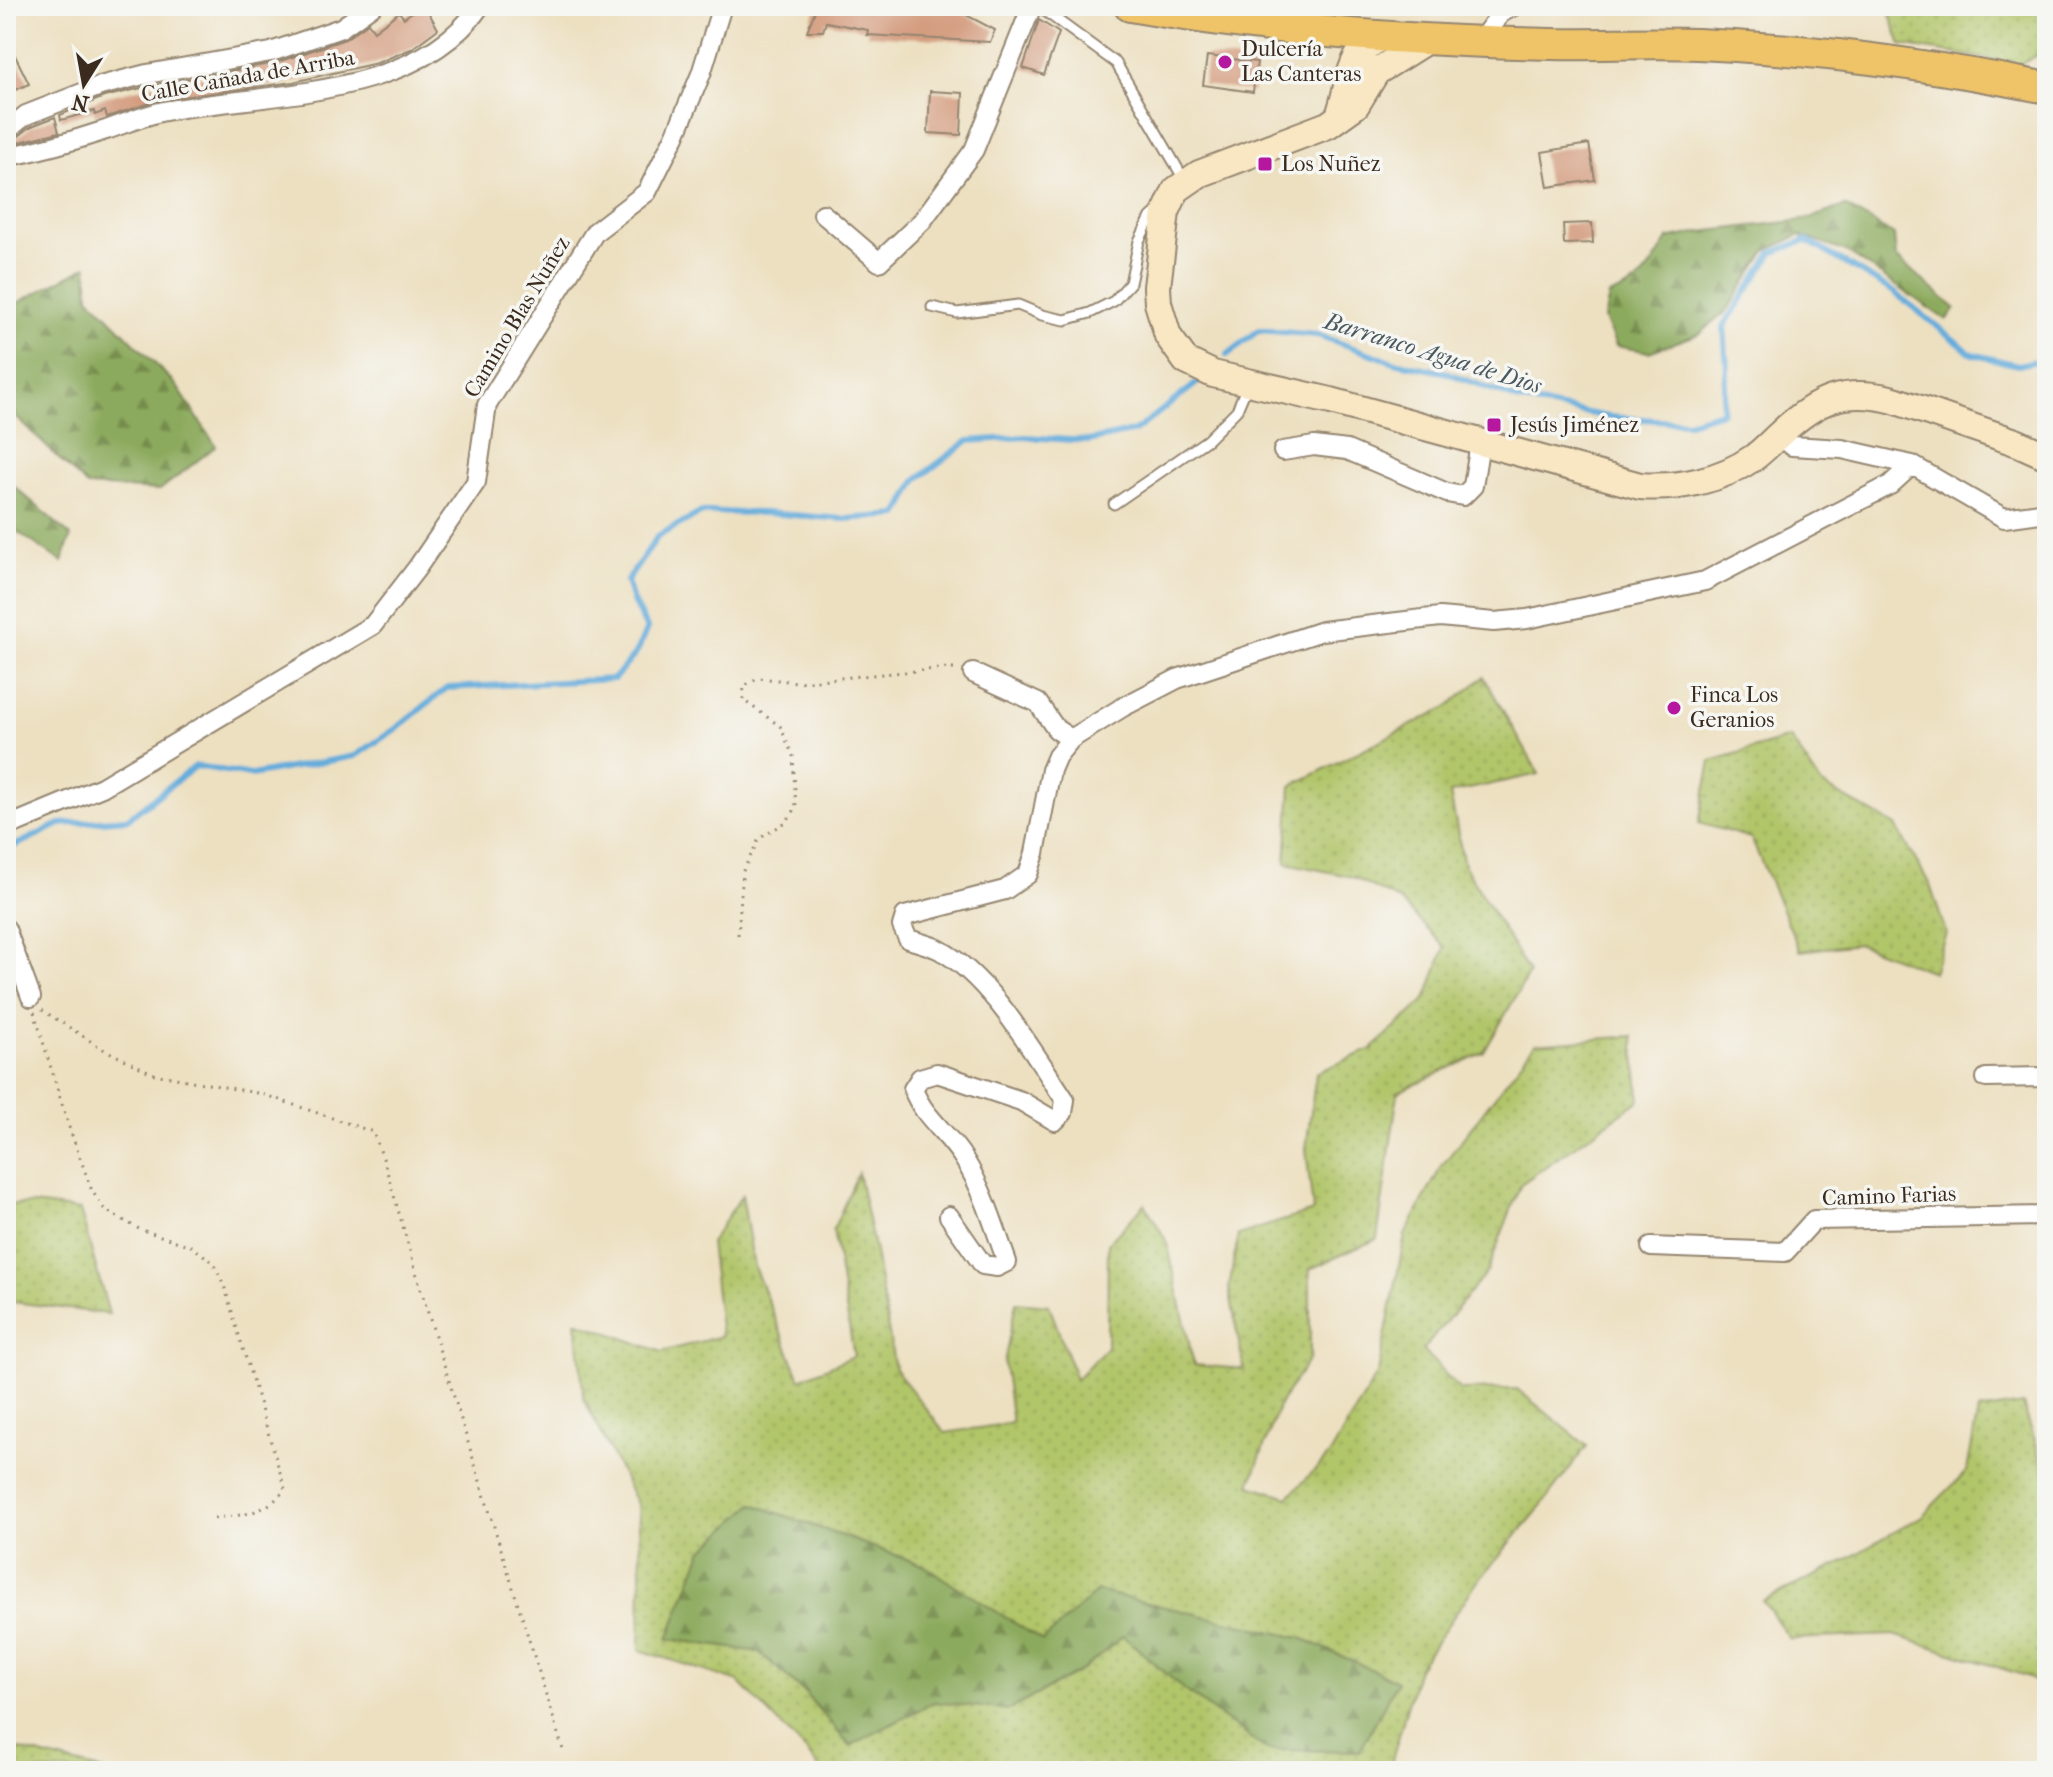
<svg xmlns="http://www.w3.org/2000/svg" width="2053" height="1777" font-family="'IM FELL French Canon',serif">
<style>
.grass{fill:url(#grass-dots);stroke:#767844;stroke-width:2}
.forest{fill:url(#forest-firs);stroke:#646a3e;stroke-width:2}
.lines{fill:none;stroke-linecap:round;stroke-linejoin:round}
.stream{stroke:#65acdb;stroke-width:6}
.building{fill:#d39a7c}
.lane-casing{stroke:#948570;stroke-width:13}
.street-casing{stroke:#948570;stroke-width:22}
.secondary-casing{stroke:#948570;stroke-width:30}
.primary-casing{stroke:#948570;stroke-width:34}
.path{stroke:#948570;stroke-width:3;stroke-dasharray:2 6;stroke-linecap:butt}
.lane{stroke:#fff;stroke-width:9}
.street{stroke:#fff;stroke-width:18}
.secondary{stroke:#f9e7c3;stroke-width:26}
.primary{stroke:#efc469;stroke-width:30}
.poi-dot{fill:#b5179e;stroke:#f6f6f2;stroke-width:3}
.labels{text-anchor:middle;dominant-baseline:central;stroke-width:7;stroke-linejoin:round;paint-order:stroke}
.poi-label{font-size:22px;fill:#3b2a1e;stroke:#f6f6f2;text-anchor:start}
.street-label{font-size:22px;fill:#3b2a1e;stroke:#f6f6f2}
.water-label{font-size:24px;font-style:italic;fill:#4a5860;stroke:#f6f6f2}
</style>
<defs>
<pattern id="grass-dots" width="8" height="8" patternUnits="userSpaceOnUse" patternTransform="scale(2)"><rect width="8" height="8" fill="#b1c569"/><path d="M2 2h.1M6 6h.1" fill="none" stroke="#99a95b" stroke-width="1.8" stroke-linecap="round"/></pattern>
<pattern id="forest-firs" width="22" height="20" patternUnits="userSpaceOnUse" patternTransform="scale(2)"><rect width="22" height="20" fill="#8caa5d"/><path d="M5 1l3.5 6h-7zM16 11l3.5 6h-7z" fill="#748b4c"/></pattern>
</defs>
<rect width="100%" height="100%" fill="#f6f6f2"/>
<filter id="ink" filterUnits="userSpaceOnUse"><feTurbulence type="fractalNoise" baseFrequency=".0125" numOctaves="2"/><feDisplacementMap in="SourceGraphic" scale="16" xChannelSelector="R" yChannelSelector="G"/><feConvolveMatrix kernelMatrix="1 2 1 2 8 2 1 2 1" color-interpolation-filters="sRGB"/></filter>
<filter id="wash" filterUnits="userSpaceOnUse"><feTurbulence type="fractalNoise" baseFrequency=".006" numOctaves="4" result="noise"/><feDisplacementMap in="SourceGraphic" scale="32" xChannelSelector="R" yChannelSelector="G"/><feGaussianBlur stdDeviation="1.8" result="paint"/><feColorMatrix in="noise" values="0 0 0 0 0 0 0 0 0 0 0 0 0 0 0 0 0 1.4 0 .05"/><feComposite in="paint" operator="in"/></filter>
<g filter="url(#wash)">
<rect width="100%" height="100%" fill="#ede0c1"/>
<path class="grass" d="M1887 6H1973L1979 12H2047V50L2021 64 1901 45Z
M1484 677 1539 774 1450 793 1464 865 1529 973 1484 1052 1398 1092 1377 1239 1310 1269V1358L1280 1403 1250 1485 1288 1497 1329 1456 1378 1373 1405 1235 1441 1167 1535 1044 1633 1036 1640 1100 1521 1184 1487 1272 1423 1350 1460 1390 1517 1389 1587 1446 1534 1515 1480 1578 1418 1668 1389 1771H821L806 1751 739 1682 640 1650 641 1567 638 1506 584 1399 576 1321 662 1352 721 1336 710 1243 742 1195 754 1267 800 1379 854 1356 833 1230 858 1173 875 1252 895 1369 945 1433 1012 1423 1004 1363 1016 1302 1049 1305 1076 1379 1107 1347 1108 1244 1145 1204 1167 1242 1194 1365 1244 1369 1229 1288 1238 1235 1313 1211 1306 1149 1316 1073 1372 1049 1426 999 1445 947 1399 900 1353 877 1286 863 1291 786 1447 707Z
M1790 738 1821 784 1896 826 1930 885 1946 933 1933 972 1859 944 1800 951 1751 838 1699 823 1711 761Z
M33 1204 80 1210 109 1314 6 1301V1205Z
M2023 1404 2047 1478V1690L2026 1676 1894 1635 1790 1639 1763 1601 1837 1565 1922 1516 1967 1471 1978 1411Z
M6 1746 104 1771H6Z"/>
<path class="forest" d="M1845 206 1894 235 1896 257 1956 309 1946 320 1849 253 1799 235 1766 251 1727 311 1699 334 1649 352 1616 346 1604 319 1609 296C1643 284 1650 269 1668 239L1700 232 1804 220Z
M87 266 89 297 176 385 216 446 160 490 87 486 6 407V309Z
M6 479 71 536 62 562 6 524Z
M753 1504 923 1565 1043 1641 1097 1591 1304 1639 1397 1681 1360 1751 1267 1750 1186 1691 1123 1636 1084 1669 1009 1710 934 1702 850 1746 804 1692 759 1652 668 1639 702 1551Z"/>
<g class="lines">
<path class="stream" d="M1227 355 1259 330 1317 335 1394 362 1448 373 1519 400 1609 417 1688 422 1722 412 1727 369 1724 326 1772 253 1806 240 1894 292 1972 354 2018 365 2047 359
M6 850 60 824 127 819 196 766 251 775 355 756 397 728 447 688 614 679 637 652 647 628 633 602 627 581 658 536 702 512 766 513 844 519 898 515 917 479 968 441 1025 437 1088 441 1135 431 1201 380"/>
</g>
<g id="blocks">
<path class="building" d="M420 6H425L438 29 411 49 377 63 293 82 160 100 107 117 105 111 95 115 94 111 61 120 60 115 104 97 150 86 275 63 345 39 368 23 374 31 399 12 404 18Z
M817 6H949L995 30 990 42 867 35 868 30 826 22 823 31H807Z
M1039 20 1059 33 1044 75 1023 68Z
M6 37 29 84 11 92 6 83Z
M1207 56 1257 62 1253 92 1203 85Z
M930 91 963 93 961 135 928 133Z
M55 117 59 132 16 143 15 139 32 126Z
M1589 144 1595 180 1548 187 1542 152Z
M1592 223 1593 243 1564 244 1563 224Z"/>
</g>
</g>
<g filter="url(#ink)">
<use href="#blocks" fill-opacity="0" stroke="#948570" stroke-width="2"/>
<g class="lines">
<g class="lane-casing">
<path id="lane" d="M1038 6 1116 63 1185 181
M932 307 957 313 1018 305 1042 315 1065 320 1090 313 1114 301 1130 283 1139 241 1151 217 1161 208
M1114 504 1207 440 1237 410 1247 386"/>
</g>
<g class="street-casing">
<path id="street" d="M1481 40 1501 13 1514 6
M6 131 26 115 100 86 147 74 271 52 341 28 372 6
M6 157C41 150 73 141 106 130 127 123 149 113 170 110 268 93 418 98 480 6
M823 214 879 262 922 221 974 150 1032 6
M1777 436 1792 446 1842 449 1912 465
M1283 451 1314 446 1347 450 1447 493 1463 496 1473 486 1480 443
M973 673 1038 703 1056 729 1071 739
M6 827 102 787 373 625 417 568 476 482 487 405 595 232 647 192 675 136 701 74 722 6
M6 929 31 997
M1986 1078 2047 1077
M949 1216 983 1265 997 1267 1007 1262C994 1226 984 1191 964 1159 949 1134 923 1117 913 1089L920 1078 937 1073 1021 1101 1055 1121 1063 1113 1065 1100C1033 1052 990 976 938 949 929 945 918 942 908 939L902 926 905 916 1005 890 1028 874 1035 853 1051 770 1057 756 1071 739 1123 707 1177 679 1322 631 1440 617 1494 622 1527 619 1705 581 1890 485 1912 465 2004 518 2047 512
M1651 1247 1785 1252 1814 1220 2047 1216"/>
</g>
<g class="secondary-casing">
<path id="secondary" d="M1430 38 1376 72 1356 105 1328 125 1199 174 1176 190 1166 212 1157 287 1158 303 1168 336 1186 361 1213 374 1331 401 1640 486C1679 489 1721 480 1753 458 1763 451 1772 441 1781 433 1817 399 1845 387 1894 400L2018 443 2047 456
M1339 116C1351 83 1346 53 1382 37"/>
</g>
<g class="primary-casing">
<path id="primary" d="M1130 6C1269 31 1411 41 1552 44 1601 45 1649 42 1698 44 1815 49 1932 65 2047 88"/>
</g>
<path class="path" d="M738 935 743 871 759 839 786 822 796 808 793 756 780 726 743 700 744 686 759 678 797 682 948 668 958 670
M42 1010 103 1049 154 1074 262 1094 373 1132 384 1161 425 1303 564 1753
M34 1012 69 1127 92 1191 105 1210 139 1229 191 1246 213 1262 224 1285 285 1489C267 1514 240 1516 212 1518"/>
<use href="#lane" class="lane"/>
<use href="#street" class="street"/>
<use href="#secondary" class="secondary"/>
<use href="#primary" class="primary"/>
</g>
</g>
<g class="poi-dot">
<circle cx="1225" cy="62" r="8"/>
<rect x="1257" y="156" width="16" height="16" rx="4"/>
<rect x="1486" y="417" width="16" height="16" rx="4"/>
<circle cx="1674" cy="708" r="8"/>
</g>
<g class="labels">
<g class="poi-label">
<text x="1241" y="49">Dulcería<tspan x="1241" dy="25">Las Canteras</tspan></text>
<text x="1281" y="164">Los Nuñez</text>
<text x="1510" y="425">Jesús Jiménez</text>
<text x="1690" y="695">Finca Los<tspan x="1690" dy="25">Geranios</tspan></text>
</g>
<g class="street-label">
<text transform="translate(248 76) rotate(-10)">Calle Cañada de Arriba</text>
<text transform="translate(517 317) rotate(-59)">Camino Blas Nuñez</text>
<text transform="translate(1889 1196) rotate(-2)">Camino Farias</text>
</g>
<g class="water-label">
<text transform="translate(1433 353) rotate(17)">Barranco Agua de Dios</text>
</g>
</g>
<rect width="2053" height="1777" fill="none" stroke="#f6f6f2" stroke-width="32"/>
<g transform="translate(84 84) rotate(191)" stroke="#f6f6f2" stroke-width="6" paint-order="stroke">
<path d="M0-6L14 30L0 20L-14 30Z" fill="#3b2a1e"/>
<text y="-12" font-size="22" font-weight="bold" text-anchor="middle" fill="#3b2a1e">N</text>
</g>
</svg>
